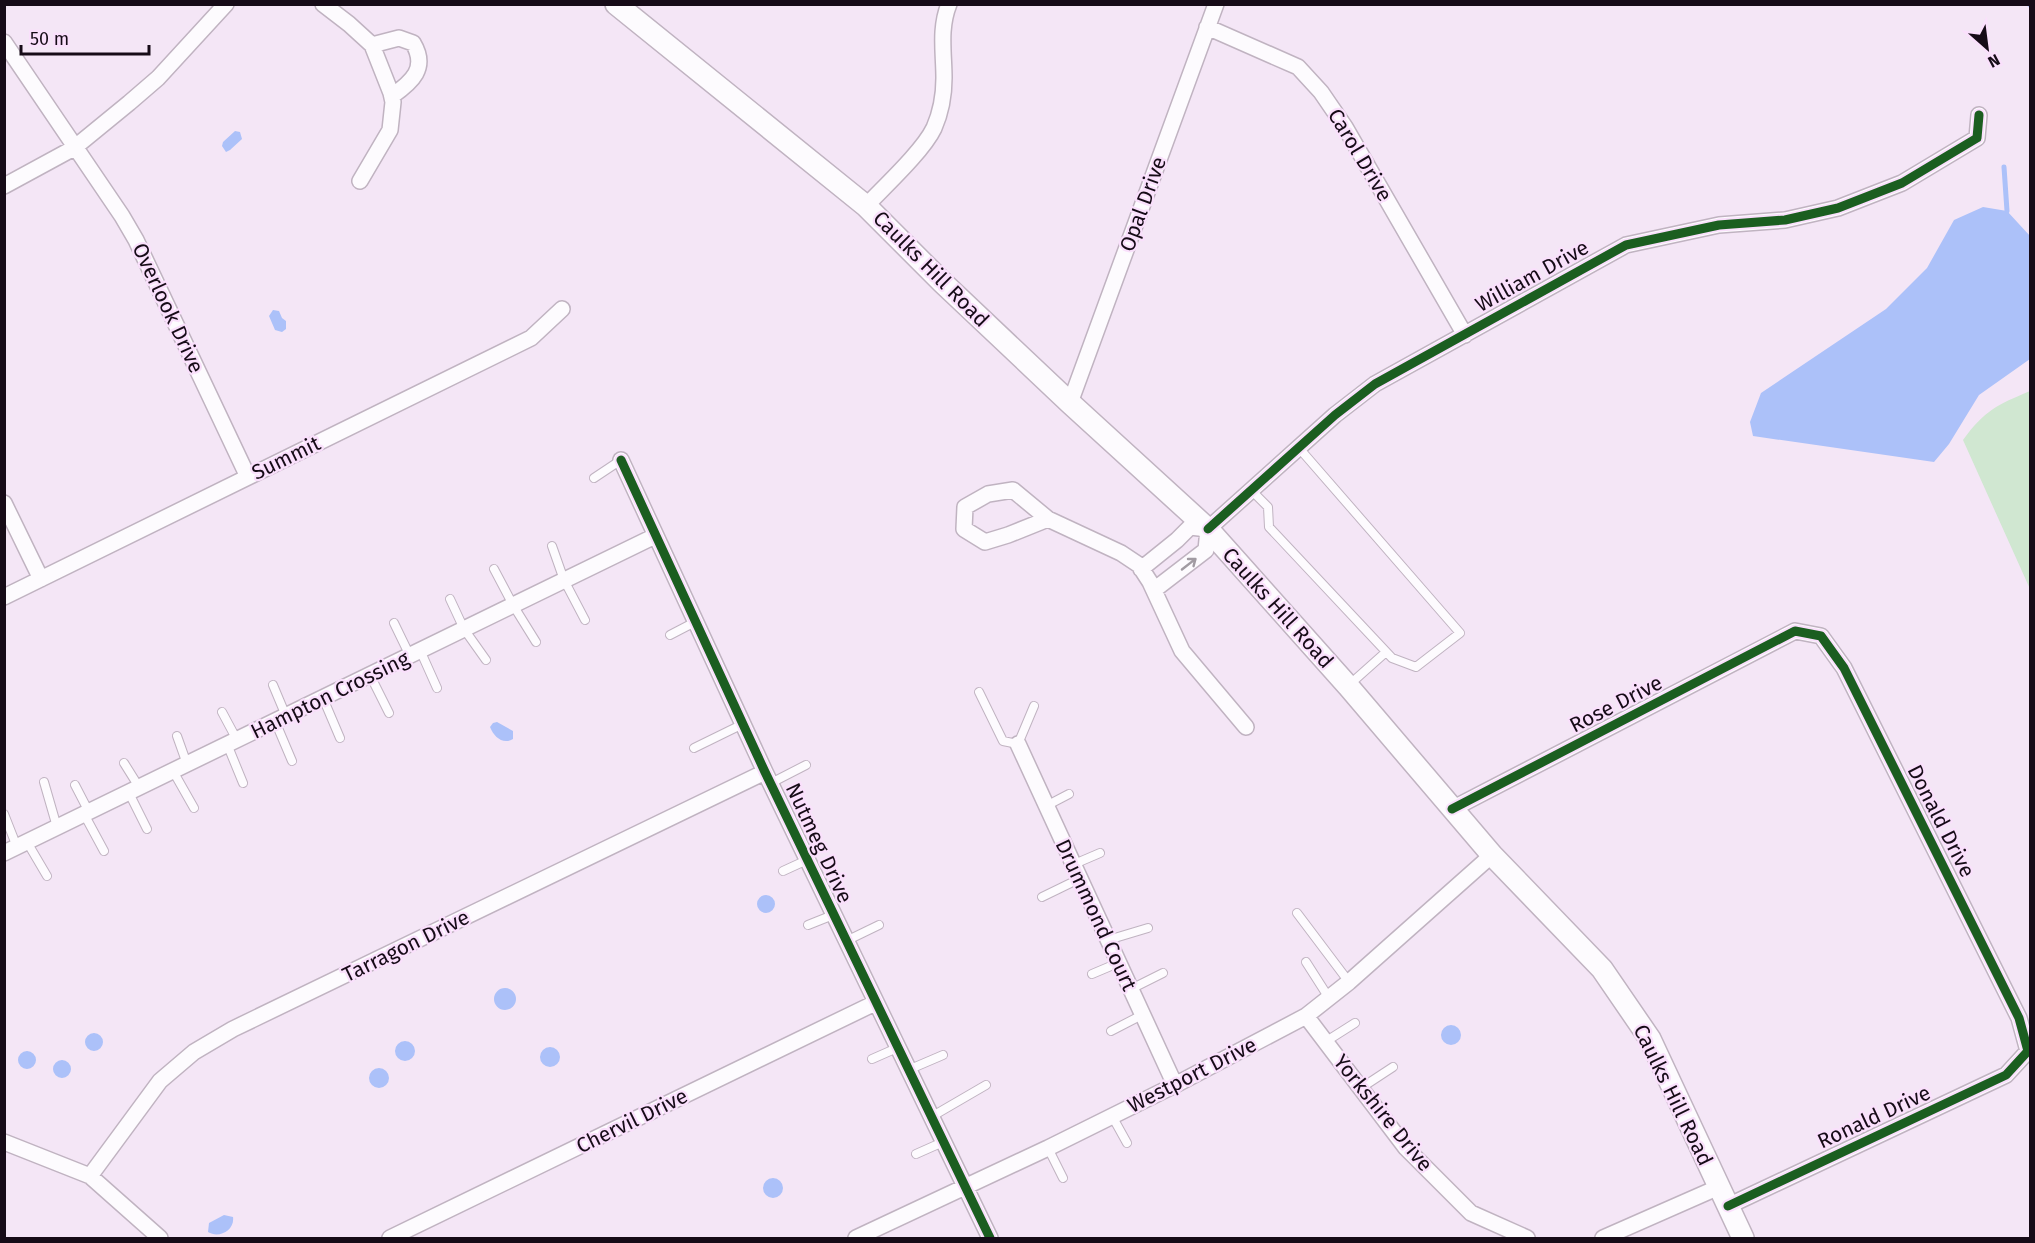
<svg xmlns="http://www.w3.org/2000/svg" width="2035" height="1243" font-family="'Fira Sans',sans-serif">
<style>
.green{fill:#d0e7d1}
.water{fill:#acc1f9}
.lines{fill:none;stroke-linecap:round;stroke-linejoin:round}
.stream{stroke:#acc1f9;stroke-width:5}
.service-casing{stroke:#c0b3c1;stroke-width:10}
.minor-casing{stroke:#c0b3c1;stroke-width:18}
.secondary-casing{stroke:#c0b3c1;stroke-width:24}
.service{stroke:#fdfbfe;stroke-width:8}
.minor{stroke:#fdfbfe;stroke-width:15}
.secondary{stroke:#fdfbfe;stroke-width:21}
.cycleway-casing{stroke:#fae0fc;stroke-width:13}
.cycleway{stroke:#1b5e20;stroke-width:9}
.oneway{stroke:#a19ba2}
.labels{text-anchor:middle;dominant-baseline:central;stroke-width:4.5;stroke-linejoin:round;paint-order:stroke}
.street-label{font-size:21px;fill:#160b17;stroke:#fae0fc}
</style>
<rect width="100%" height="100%" fill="#f4e6f6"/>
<path class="green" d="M2030 391V589L1963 440C1985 410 1997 405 2030 391Z"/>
<path class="water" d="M235 131 240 132 242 139 230 150 226 152 222 146 223 142Z
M1983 207 2007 211 2030 236V359L1979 395 1949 444 1934 462 1753 436 1750 422 1761 393 1886 309 1927 268 1954 220Z
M273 310 279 311 282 318 286 321V329L282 332 275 330 269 316Z
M497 722 513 731V739C503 745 494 737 490 727L493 723Z
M757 904a9 9 0 1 1 18 0a9 9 0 1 1-18 0Z
M494 999a11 11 0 1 1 22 0a11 11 0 1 1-22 0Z
M1441 1035a10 10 0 1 1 20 0a10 10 0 1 1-20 0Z
M85 1042a9 9 0 1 1 18 0a9 9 0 1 1-18 0Z
M395 1051a10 10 0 1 1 20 0a10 10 0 1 1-20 0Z
M540 1057a10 10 0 1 1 20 0a10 10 0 1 1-20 0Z
M18 1060a9 9 0 1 1 18 0a9 9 0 1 1-18 0Z
M53 1069a9 9 0 1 1 18 0a9 9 0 1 1-18 0Z
M369 1078a10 10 0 1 1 20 0a10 10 0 1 1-20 0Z
M763 1188a10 10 0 1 1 20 0a10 10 0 1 1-20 0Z
M224 1215 233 1217C235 1230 219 1239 208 1232L209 1223Z"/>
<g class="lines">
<path class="stream" d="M2030 5V4
M2004 167 2007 211"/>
<g class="service-casing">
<path id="service" d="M594 478 621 460
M1251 490 1268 507 1269 527 1392 658 1416 667 1460 633 1299 448
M552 546 564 580 585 620
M494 569 513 605 536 642
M450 599 464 629 486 660
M394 623 410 656
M670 635 695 622
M420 650 437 688
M370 675 389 713
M273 685 286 716
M1349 685 1386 652
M979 692 1003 741 1018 744 1034 706
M323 698 340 738
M222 712 237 740
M275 721 292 761
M177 736 187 764
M227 744 243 783
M694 748 743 724
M124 763 139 787
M173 771 194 808
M44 782 57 827
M771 783 806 765
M75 785 89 812
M129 793 147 829
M1046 806 1069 794
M4 814 17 847
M84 814 104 851
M27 842 47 876
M1072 865 1100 853
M783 871 807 860
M1042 897 1079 879
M1297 913 1349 982
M808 925 833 915
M1108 940 1148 928
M846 941 879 925
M1306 962 1329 998
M1092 974 1118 963
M1131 989 1163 973
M1111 1031 1142 1015
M1325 1042 1355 1023
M872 1059 897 1048
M908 1070 943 1055
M1361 1088 1393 1067
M1112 1116 1127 1143
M931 1117 986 1085
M1048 1148 1063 1178
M916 1154 943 1142"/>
</g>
<g class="minor-casing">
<path id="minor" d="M323 4 349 24 372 45 391 93 393 102 390 130 360 181
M1207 27 1298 67 1321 92 1345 127 1465 335
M4 42 122 216 136 240 248 477
M372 45 399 38 413 43C428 68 412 82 392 96
M4 186 74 148 129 103 158 78 226 4
M866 206C885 186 923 151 934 128 941 112 944 96 944 78 944 53 939 29 949 4
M1070 403 1216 4
M621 460 765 772 990 1238
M4 503 41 579
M1048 519 1013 490 988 494 965 507 964 529 985 542 1008 535 1048 519 1121 553 1139 565 1150 582 1182 651 1246 727
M1208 529 1335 415 1375 384 1626 245 1719 225 1785 220 1838 208 1902 183 1977 138 1979 115
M1141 569 1177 540 1190 527 1208 529
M1154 590 1206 550 1208 529
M4 597 531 338 562 309
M1018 744 1175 1085
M1452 809 1795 631 1821 636 1844 668 2019 1018 2028 1051 2006 1075 1728 1206
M4 853 655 536
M1306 1016 1406 1148 1471 1213 1527 1238
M4 1142 90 1176 160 1238
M90 1176 160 1081 194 1052 233 1029 765 772
M390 1238 875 1003
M856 1238 1048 1148 1175 1085 1306 1016 1349 982 1492 855
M1603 1238 1719 1187"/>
</g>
<g class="secondary-casing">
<path id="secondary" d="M616 4 866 206 942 282 1070 403 1208 529 1348 686 1492 855 1602 969 1650 1039 1743 1238"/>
</g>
<use href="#service" class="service"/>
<use href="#minor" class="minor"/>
<use href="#secondary" class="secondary"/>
<g class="cycleway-casing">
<path id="cycleway" d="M621 460 765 772 990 1238
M1208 529 1335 415 1375 384 1626 245 1719 225 1785 220 1838 208 1902 183 1977 138 1979 115
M1452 809 1795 631 1821 636 1844 668 2019 1018 2028 1051 2006 1075 1728 1206"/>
</g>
<use href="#cycleway" class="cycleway"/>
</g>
<defs><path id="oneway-shaft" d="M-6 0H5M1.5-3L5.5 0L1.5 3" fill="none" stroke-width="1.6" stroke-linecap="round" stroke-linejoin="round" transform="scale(1.5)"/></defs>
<use class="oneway" href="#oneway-shaft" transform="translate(1189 564) rotate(-38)"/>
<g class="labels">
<g class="street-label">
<text transform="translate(1360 155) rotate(59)">Carol Drive</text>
<text transform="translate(1143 204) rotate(-70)">Opal Drive</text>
<text transform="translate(931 269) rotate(45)">Caulks Hill Road</text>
<text transform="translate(1532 276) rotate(-29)">William Drive</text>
<text transform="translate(168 308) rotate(65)">Overlook Drive</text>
<text transform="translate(286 458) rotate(-26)">Summit</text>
<text transform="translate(1278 608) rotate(48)">Caulks Hill Road</text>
<text transform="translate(330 695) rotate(-26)">Hampton Crossing</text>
<text transform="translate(1616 704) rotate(-27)">Rose Drive</text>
<text transform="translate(1941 821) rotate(63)">Donald Drive</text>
<text transform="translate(819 843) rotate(65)">Nutmeg Drive</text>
<text transform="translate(1096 915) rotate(65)">Drummond Court</text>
<text transform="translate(406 946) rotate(-26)">Tarragon Drive</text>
<text transform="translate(1192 1075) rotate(-27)">Westport Drive</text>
<text transform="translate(1673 1095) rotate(64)">Caulks Hill Road</text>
<text transform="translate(1383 1113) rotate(51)">Yorkshire Drive</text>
<text transform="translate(1874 1117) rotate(-25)">Ronald Drive</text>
<text transform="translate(632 1121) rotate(-26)">Chervil Drive</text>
</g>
</g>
<rect width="2035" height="1243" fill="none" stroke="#160b17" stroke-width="12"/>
<g transform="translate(1987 48) rotate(152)" stroke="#fae0fc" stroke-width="4.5" paint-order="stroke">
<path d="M0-4.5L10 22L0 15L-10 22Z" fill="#160b17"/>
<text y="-9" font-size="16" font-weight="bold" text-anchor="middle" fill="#160b17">N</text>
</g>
<path d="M21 45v9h128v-9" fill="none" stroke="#160b17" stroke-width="3"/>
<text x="30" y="45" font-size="18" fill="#160b17" stroke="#fae0fc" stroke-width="4.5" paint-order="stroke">50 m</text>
</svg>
